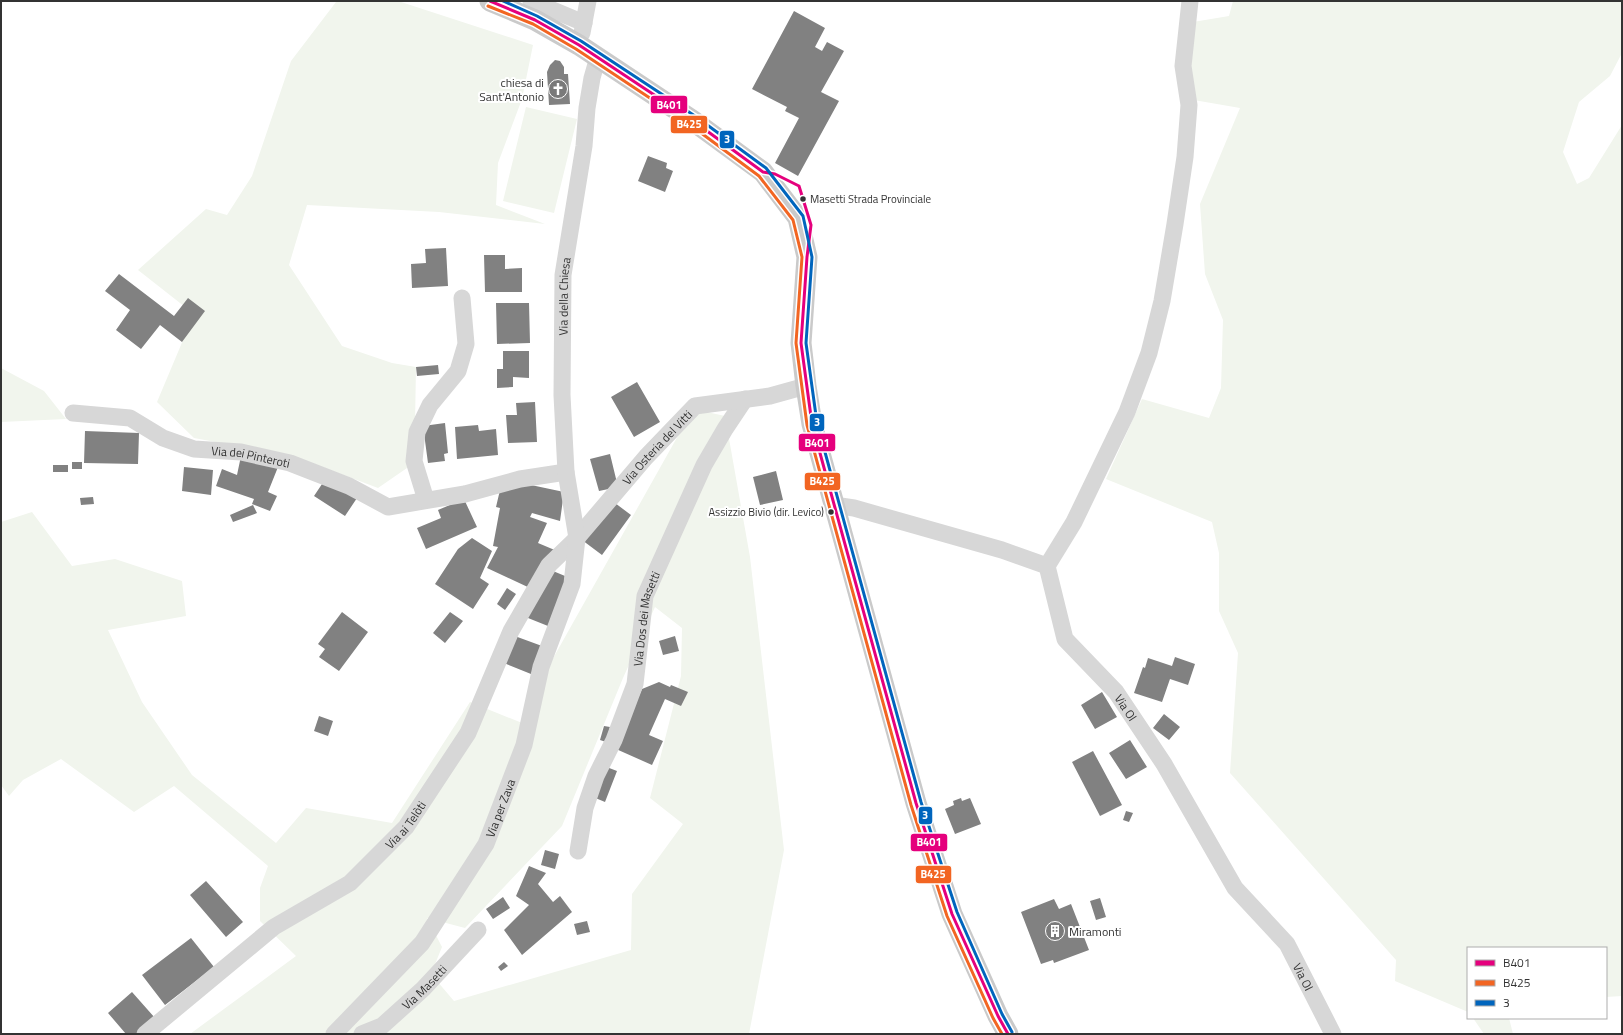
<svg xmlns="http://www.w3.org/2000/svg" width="1623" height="1035" font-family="'Titillium Web',sans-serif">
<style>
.green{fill:#f1f5ed;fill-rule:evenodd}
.building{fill:#818181}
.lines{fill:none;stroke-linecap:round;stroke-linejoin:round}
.minor{stroke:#d7d7d7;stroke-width:17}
.major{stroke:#cacaca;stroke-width:21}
.bus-1-casing{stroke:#fff;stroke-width:6}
.bus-2-casing{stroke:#fff;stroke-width:6}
.bus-3-casing{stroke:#fff;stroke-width:6}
.bus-1{stroke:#e5007d;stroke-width:3}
.bus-2{stroke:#f26522;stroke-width:3}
.bus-3{stroke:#0065bd;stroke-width:3}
.bus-dot{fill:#333;stroke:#fff;stroke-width:1.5}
.labels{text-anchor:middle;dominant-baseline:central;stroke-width:4;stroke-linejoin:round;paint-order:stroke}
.bus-label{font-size:11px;fill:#333;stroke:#fff;text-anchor:start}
.poi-label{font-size:12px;fill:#333;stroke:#fff;text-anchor:end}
.street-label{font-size:12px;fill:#333;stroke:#fff}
.line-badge{stroke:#fff;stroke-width:1.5}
.badge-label{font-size:11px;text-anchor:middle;font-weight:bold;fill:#fff}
</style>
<rect width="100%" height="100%" fill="#fff"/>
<path class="green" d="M356 1H398L533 45 522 99 498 163 496 205 545 224 439 212 307 205 289 265 342 346 392 363 416 367 415 424 407 468 378 488 296 457 194 438 157 402 194 314 138 270 206 209 227 215 252 176 291 61 336 2Z
M1233 1H1622V53L1610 76 1579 102 1563 152 1577 184 1589 178 1622 125V996L1606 997V948H1468V1012L1395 981 1396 960 1230 773 1238 653 1219 611V553L1212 522 1106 479 1142 399 1209 418 1221 388 1223 320 1205 274 1200 204 1240 108 1188 99 1193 22 1229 16Z
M526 107 577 119 554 213 503 201Z
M1 368 44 391 66 419 1 422Z
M693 409 725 416 750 557 784 850 749 1034H190L296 956 260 921V888L268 866 174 786 134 812 61 759 23 780 9 796 1 785V522L32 512 72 566 115 559 182 581 186 616 108 630 142 702 192 775 276 843 306 808 392 823 470 702 532 727 542 678ZM655 607 682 628 681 676 650 798 683 824 632 894 631 950 454 1001 431 974 442 947 427 918 465 928 562 826 623 678Z
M1473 1018H1509L1513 1034H1484Z"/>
<path class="building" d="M794 11 825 28 815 47 822 51 827 42 844 51 821 92 839 101 798 176 775 163 799 118 785 111 787 107 752 89Z
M555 60 560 61 564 67V74H568L570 104 549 105 547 72 550 65Z
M648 156 667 163 666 168 673 171 665 192 638 181Z
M446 248 448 286 412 288 411 264 426 263 425 249Z
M484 255H505V269L522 268V292H485Z
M119 274 174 316 188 298 205 311 182 342 160 325 141 349 116 330 130 310 105 291Z
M496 303H529L530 343 497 344Z
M503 351H529V378L513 377V387L497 388V369H503Z
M438 365 439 374 417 376 416 367Z
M637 382 660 422 634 437 611 397Z
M535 402 537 442 508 443 506 415H517L516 403Z
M445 423 448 453 444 454 445 461 428 463 423 426Z
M478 425 479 431 496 429 498 455 457 459 455 427Z
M85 431 139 433 138 464 84 463Z
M610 454 618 487 599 491 590 459Z
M241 456 278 467 268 492 277 496 270 511 252 504 254 499 216 486 222 469 237 475Z
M72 462H82V469H72Z
M53 465H68V472H53Z
M184 467 213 470 211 495 182 491Z
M776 471 783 500 760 505 753 477Z
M326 478 357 498 345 516 314 496Z
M531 485 564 492 560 521 532 513 530 517 547 523 538 543 557 551 532 589 487 568 498 547 493 546 500 508 496 507 500 490Z
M93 497 94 504 81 505 80 498Z
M464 499 477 527 426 549 417 528 441 518 438 510Z
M611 500 631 515 602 555 582 540Z
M253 505 257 513 233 522 230 515Z
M472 538 492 551 480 578 489 584 473 609 435 584 458 549Z
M553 571 565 576 563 590 548 626 523 616Z
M507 588 516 594 505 610 497 604Z
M342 612 368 632 339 671 319 657 325 649 318 644Z
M450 612 463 621 445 643 433 633Z
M512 635 542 646 531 674 499 661Z
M675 636 679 651 663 655 659 641Z
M1175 657 1195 664 1188 685 1170 679 1162 702 1134 693 1143 667 1145 668 1148 658 1172 666Z
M659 682 670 687 671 685 688 692 681 706 665 699 649 735 663 741 652 765 616 749 642 689Z
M1102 692 1117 717 1095 729 1081 705Z
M1164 714 1180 727 1169 740 1153 728Z
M319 716 333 721 328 736 314 731Z
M604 726 610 727 606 742 600 740Z
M1130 740 1147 767 1126 779 1109 753Z
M1093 751 1122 805 1100 816 1072 762Z
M604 766 617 771 605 802 593 797Z
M961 798 962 801 970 798 981 824 955 834 945 809 954 805 953 801Z
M1126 811 1133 813 1129 822 1123 820Z
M545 850 559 854 555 869 541 865Z
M529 866 546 873 538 884 553 902 560 896 572 912 522 955 504 930 529 905 516 896Z
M206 881 243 922 226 937 190 895Z
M503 897 510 908 493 919 486 909Z
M1100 898 1106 917 1096 920 1090 901Z
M1054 899 1059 909 1071 904 1089 950 1054 963 1053 960 1041 964 1021 912Z
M587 921 590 932 577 935 574 924Z
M191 938 214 967 165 1005 142 975Z
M504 962 508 966 501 971 498 967Z
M132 992 155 1018 137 1034H126L108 1013Z"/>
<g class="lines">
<g class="minor">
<path d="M531 1 584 23"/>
<path d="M582 33 588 1"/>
<path id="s1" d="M73 413 130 418 163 438 194 449 241 452 290 463 349 486 388 507 465 494 520 479 566 472"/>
<path d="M426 500 414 461 417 432 430 405 458 371 466 344 462 298"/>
<path id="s2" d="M834 505 854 508 1002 550 1047 566 1065 639 1116 692 1164 764 1235 888 1287 944 1333 1034"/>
<path d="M1047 566 1074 522 1127 412 1149 353 1162 301 1175 224 1185 157 1189 105 1183 66 1190 1"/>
<path id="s3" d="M578 851 585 808 596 776 614 740 635 684 645 596 704 465 725 429 745 399"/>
<path id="s4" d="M145 1034 274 927 350 883 406 827 468 733 511 631 549 565 577 538 646 457 695 406 770 396 806 386"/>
<path id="s5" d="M334 1034 422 943 486 844 524 745 541 667 572 584 577 538 566 472 562 395 563 275 584 146 587 108 592 78 598 57"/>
<path id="s6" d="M362 1034 382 1026 423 989 478 930"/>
</g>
<path class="major" d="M490 1 535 20 579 45 692 120 763 172 798 218 807 257 801 343 806 386 812 424 916 803 952 914 998 1016 1008 1034"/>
<g class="bus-1-casing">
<path id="bus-1" d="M490 1 535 20 579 45 692 120 763 172 775 174 799 186 811 225 807 257 801 343 812 424 916 803 952 914 998 1016 1008 1034"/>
</g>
<g class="bus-2-casing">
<path id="bus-2" d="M488 6 533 24 576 49 689 124 759 176 793 220 802 257 796 343 807 425 911 805 947 916 993 1018 1002 1034"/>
</g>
<g class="bus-3-casing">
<path id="bus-3" d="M503 1 537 16 581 41 695 116 766 168 803 216 812 257 806 343 817 423 921 802 957 912 1002 1014 1012 1032"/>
</g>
<use href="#bus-1" class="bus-1"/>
<use href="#bus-2" class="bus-2"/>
<use href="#bus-3" class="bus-3"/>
</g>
<defs>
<g id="church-disc" transform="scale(1)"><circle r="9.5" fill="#7a7a7a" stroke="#fff"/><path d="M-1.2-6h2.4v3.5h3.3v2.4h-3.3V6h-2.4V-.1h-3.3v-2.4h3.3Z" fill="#fff"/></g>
<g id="building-disc" transform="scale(1)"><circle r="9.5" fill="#7a7a7a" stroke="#fff"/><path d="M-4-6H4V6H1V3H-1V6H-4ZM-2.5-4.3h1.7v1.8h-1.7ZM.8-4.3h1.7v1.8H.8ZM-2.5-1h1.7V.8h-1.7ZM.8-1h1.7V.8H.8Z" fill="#fff"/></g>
</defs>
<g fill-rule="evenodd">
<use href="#church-disc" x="558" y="89"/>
<use href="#building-disc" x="1055" y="931"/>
</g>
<g class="bus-dot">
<circle cx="803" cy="199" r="3.5"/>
<circle cx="831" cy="512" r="3.5"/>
</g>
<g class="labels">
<g class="bus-label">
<text x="810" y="199">Masetti Strada Provinciale</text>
<text x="824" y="512" text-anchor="end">Assizzio Bivio (dir. Levico)</text>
</g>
<g class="poi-label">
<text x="544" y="82">chiesa di<tspan x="544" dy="14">Sant'Antonio</tspan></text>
<text x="1069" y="931" text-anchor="start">Miramonti</text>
</g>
<g class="street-label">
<text stroke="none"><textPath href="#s5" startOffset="808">Via della Chiesa</textPath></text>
<text stroke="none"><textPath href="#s4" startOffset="794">Via Osteria del Vitti</textPath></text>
<text stroke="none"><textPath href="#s1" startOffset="186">Via dei Pinteroti</textPath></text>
<text stroke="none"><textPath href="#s3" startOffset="244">Via Dos dei Masetti</textPath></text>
<text stroke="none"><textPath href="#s2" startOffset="389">Via Ol</textPath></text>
<text stroke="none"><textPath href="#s5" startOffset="283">Via per Zava</textPath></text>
<text stroke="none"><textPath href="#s4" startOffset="336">Via ai Telòti</textPath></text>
<text stroke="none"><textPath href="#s2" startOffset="713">Via Ol</textPath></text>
<text stroke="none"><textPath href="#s6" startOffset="79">Via Masetti</textPath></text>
</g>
</g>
<g class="line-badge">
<rect x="650" y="95" width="38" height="19" rx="4" fill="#e5007d"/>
<rect x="670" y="115" width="38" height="19" rx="4" fill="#f26522"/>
<rect x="719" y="130" width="16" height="19" rx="4" fill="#0065bd"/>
<rect x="809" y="413" width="16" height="19" rx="4" fill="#0065bd"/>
<rect x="798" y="433" width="38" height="19" rx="4" fill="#e5007d"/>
<rect x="804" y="472" width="37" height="19" rx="4" fill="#f26522"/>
<rect x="918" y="806" width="15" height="19" rx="4" fill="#0065bd"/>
<rect x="910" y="833" width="38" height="19" rx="4" fill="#e5007d"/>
<rect x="915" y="865" width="37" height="19" rx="4" fill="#f26522"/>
</g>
<g class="badge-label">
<text x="669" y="109">B401</text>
<text x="689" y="128">B425</text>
<text x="727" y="143">3</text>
<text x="817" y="426">3</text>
<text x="817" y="447">B401</text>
<text x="822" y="485">B425</text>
<text x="925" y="819">3</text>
<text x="929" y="846">B401</text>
<text x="933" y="878">B425</text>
</g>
<rect width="1623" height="1035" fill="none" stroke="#333333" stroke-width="4"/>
<rect x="1467" y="947" width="140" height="72" fill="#ffffff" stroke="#adadad"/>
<rect x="1475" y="960" width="20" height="6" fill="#e5007d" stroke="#adadad"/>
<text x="1503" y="967" font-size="12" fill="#333333">B401</text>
<rect x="1475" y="980" width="20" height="6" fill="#f26522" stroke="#adadad"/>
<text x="1503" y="987" font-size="12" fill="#333333">B425</text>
<rect x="1475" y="1000" width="20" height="6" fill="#0065bd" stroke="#adadad"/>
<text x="1503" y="1007" font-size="12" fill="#333333">3</text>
</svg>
